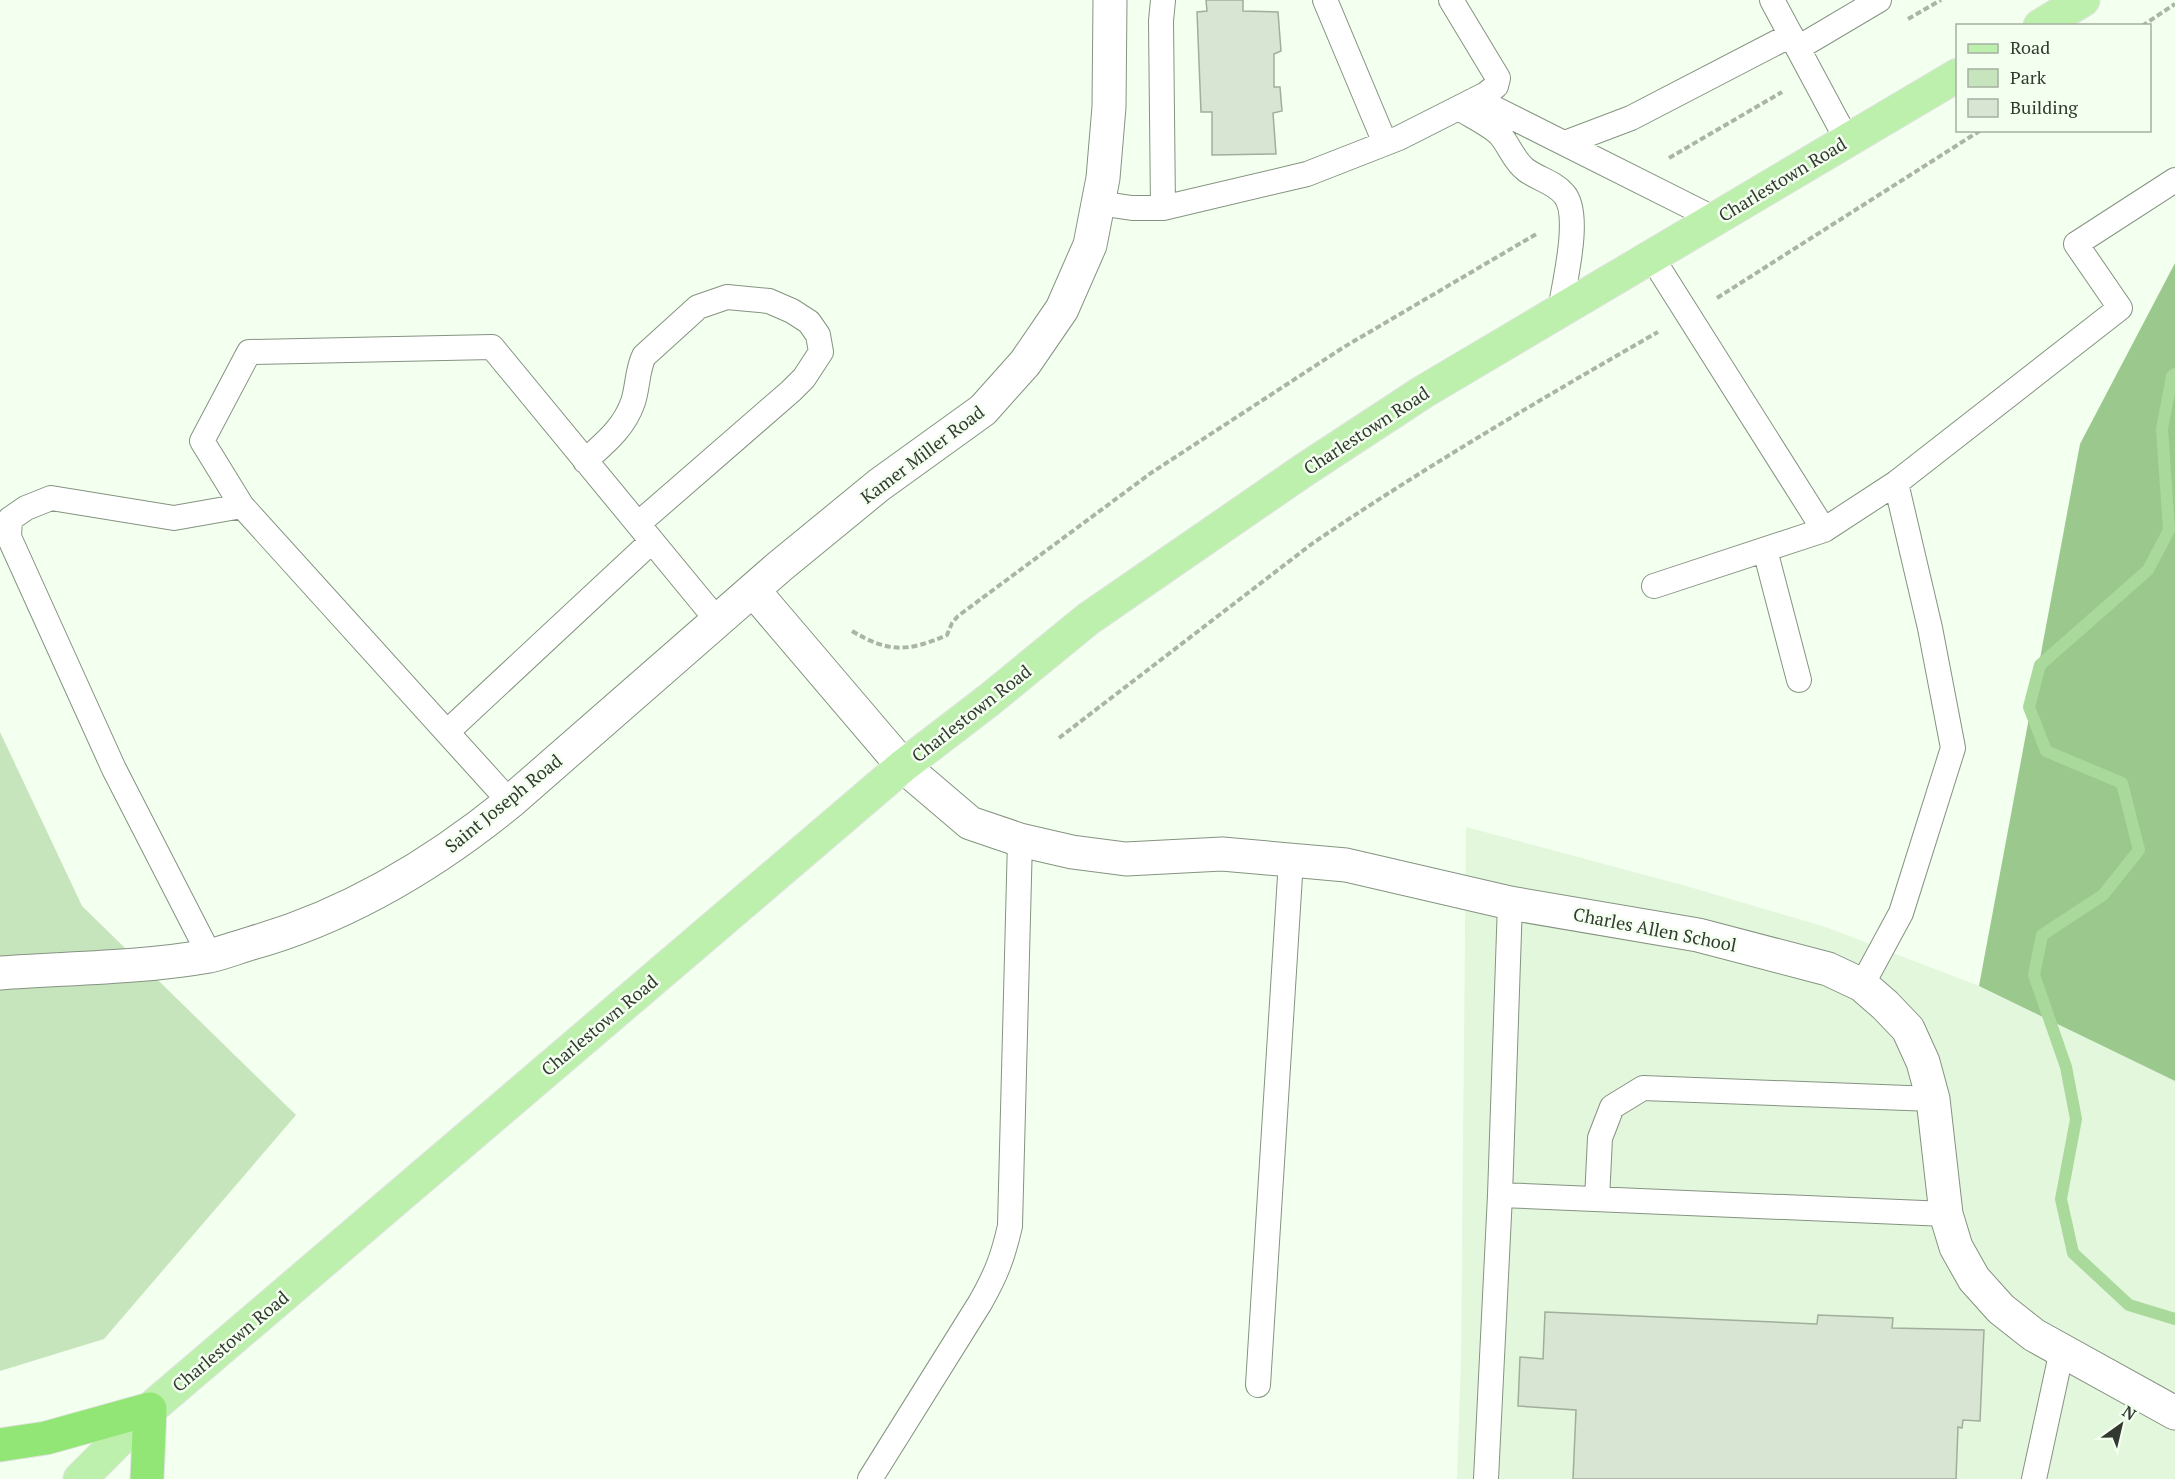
<svg xmlns="http://www.w3.org/2000/svg" width="2175" height="1479" font-family="'PT Serif',serif">
<style>
.built{fill:#e3f7dd}
.green{fill:#c6e5bc}
.forest{fill:#9bc98d}
.lines{fill:none;stroke-linecap:round;stroke-linejoin:round}
.stream{stroke:#aad99c;stroke-width:12}
.building{fill:#d7e5d2;stroke:#a1ae9c;stroke-width:1.5}
.lane-casing{stroke:#859381;stroke-width:26}
.street-casing{stroke:#859381;stroke-width:35}
.primary-casing{stroke:#e2e3e2;stroke-width:35}
.highway-casing{stroke:#e2e3e2;stroke-width:35}
.path{stroke:#abb4a7;stroke-width:4;stroke-dasharray:6 3;stroke-linecap:butt}
.lane{stroke:#fff;stroke-width:24}
.street{stroke:#fff;stroke-width:33}
.primary{stroke:#bdf0ac;stroke-width:33}
.highway{stroke:#91e675;stroke-width:33}
.labels{text-anchor:middle;dominant-baseline:central;stroke-width:5;stroke-linejoin:round;paint-order:stroke}
.street-label{font-size:18px;fill:#333931;stroke:#f3ffef}
</style>
<rect width="100%" height="100%" fill="#f3ffef"/>
<path class="built" d="M1466 827 1686 886 1826 927 1979 986 2175 1081V1479H1457L1461 1358Z"/>
<path class="green" d="M0 732 82 906 296 1115 104 1339 0 1371Z"/>
<path class="forest" d="M2175 263V1081L1979 986 2080 444Z"/>
<g class="lines">
<path class="stream" d="M2175 374 2172 376 2162 429 2169 530 2148 570 2040 665 2029 707 2046 751 2122 783 2139 850 2103 895 2042 935 2034 975 2066 1067 2076 1119 2061 1199 2073 1253 2129 1305 2175 1319"/>
</g>
<path class="building" d="M1206 0H1243V11L1278 12 1281 51 1274 54V87H1280L1282 111 1273 113 1276 154 1212 155V112H1201L1197 12 1207 11Z
M1545 1312 1817 1324 1818 1315 1893 1318 1892 1328 1984 1330 1980 1421 1963 1420 1962 1428 1958 1427 1956 1479H1573L1576 1410 1518 1406 1520 1357 1543 1359Z"/>
<g class="lines">
<g class="lane-casing">
<path id="lane" d="M1163 0 1161 21 1163 208
M1325 0 1385 143
M1772 0 1847 140
M1798 48 1879 0
M1476 99 1715 219
M1459 108C1471 116 1493 126 1501 136 1510 147 1514 161 1526 170 1538 179 1554 182 1564 194 1582 214 1564 284 1560 311
M1565 143 1631 118 1791 35
M1098 203 1132 208H1163L1307 174 1399 138 1486 94 1496 86 1498 78 1451 0
M1651 256 1824 530 1896 483 2120 308 2076 244 2175 180
M585 461C605 443 624 428 633 402 638 387 637 370 644 356L698 307 727 297 769 301 792 311 809 322 818 335 821 352 804 378 791 391 638 524
M1765 550 1799 680
M1654 586 1824 530
M447 732 652 541
M510 802 242 506 202 441 249 352 492 347 717 620
M210 956 114 769 9 537 10 519 26 508 51 498 174 518 242 506
M1862 985 1901 913 1953 748 1930 628 1896 483
M1500 1195 1946 1214
M1597 1199 1600 1138 1612 1107 1643 1088 1933 1099
M1258 1385 1291 860
M870 1479 980 1303C996 1275 1003 1257 1010 1226L1020 840
M1486 1479 1500 1195 1510 903
M2034 1479 2062 1350"/>
</g>
<g class="street-casing">
<path id="street" d="M753 590 903 766 970 823 1020 840 1072 852 1126 859 1222 854 1346 865 1510 903 1698 935 1828 969 1862 985 1885 1005 1908 1029 1923 1062 1933 1099 1946 1214 1956 1247 1974 1279 2001 1309 2034 1335 2175 1413
M0 973C68 968 141 968 209 956 223 953 238 947 252 943 347 916 434 864 510 802L779 567 879 485 983 410 1025 363 1062 309 1090 245 1103 178 1109 107 1110 0"/>
</g>
<g class="primary-casing">
<path id="primary" d="M2040 26 2083 0
M80 1479 150 1409 903 766 989 700 1088 619 1304 470 1423 392 1958 75"/>
</g>
<g class="highway-casing">
<path id="highway" d="M0 1445 46 1438 150 1409 147 1479"/>
</g>
<path class="path" d="M1908 19 1941 0
M2142 26 2175 4
M1669 158 1782 92
M1717 298 1981 130
M852 631C889 653 908 652 947 635L952 623 958 616 1151 473 1344 347 1538 233
M1059 738 1313 543C1425 467 1541 399 1658 332"/>
<use href="#lane" class="lane"/>
<use href="#street" class="street"/>
<use href="#primary" class="primary"/>
<use href="#highway" class="highway"/>
</g>
<g class="labels">
<g class="street-label">
<text transform="translate(1782 179) rotate(-31)">Charlestown Road</text>
<text transform="translate(1366 430) rotate(-33)">Charlestown Road</text>
<text transform="translate(922 454) rotate(-37)">Kamer Miller Road</text>
<text transform="translate(971 713) rotate(-38)">Charlestown Road</text>
<text transform="translate(503 803) rotate(-39)">Saint Joseph Road</text>
<text transform="translate(1655 929) rotate(11)">Charles Allen School</text>
<text transform="translate(599 1025) rotate(-40)">Charlestown Road</text>
<text transform="translate(230 1341) rotate(-40)">Charlestown Road</text>
</g>
</g>
<rect x="1956" y="24" width="195" height="108" fill="#f3ffef" stroke="#a6b0a3" stroke-width="1.5"/>
<rect x="1968" y="44" width="30" height="9" fill="#bdf0ac" stroke="#a6b0a3" stroke-width="1.5"/>
<text x="2010" y="54" font-size="18" fill="#333931">Road</text>
<rect x="1968" y="69" width="30" height="18" fill="#c6e5bc" stroke="#a6b0a3" stroke-width="1.5"/>
<text x="2010" y="84" font-size="18" fill="#333931">Park</text>
<rect x="1968" y="99" width="30" height="18" fill="#d7e5d2" stroke="#a6b0a3" stroke-width="1.5"/>
<text x="2010" y="114" font-size="18" fill="#333931">Building</text>
<g transform="translate(2121 1425) rotate(34)" stroke="#f3ffef" stroke-width="4.5" paint-order="stroke">
<path d="M0-4.5L10 22L0 15L-10 22Z" fill="#333931"/>
<text y="-9" font-size="16" font-weight="bold" text-anchor="middle" fill="#333931">N</text>
</g>
</svg>
